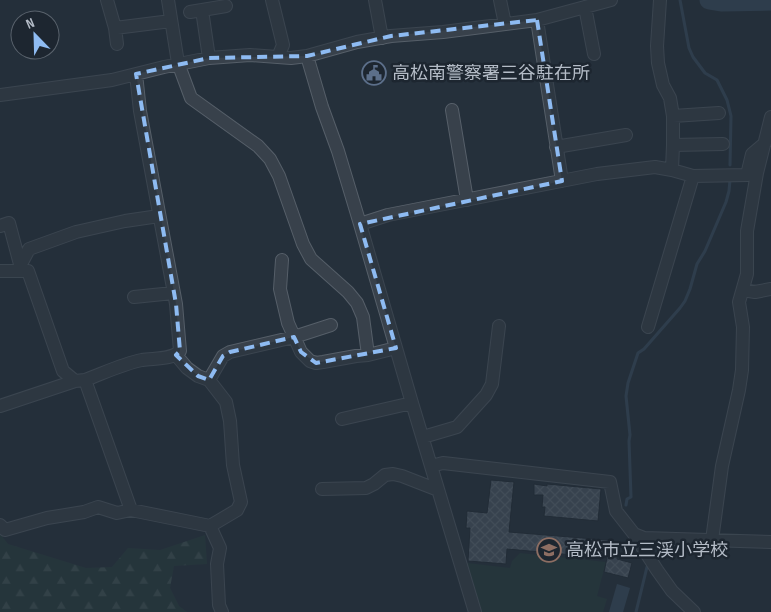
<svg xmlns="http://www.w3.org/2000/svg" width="771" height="612" font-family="'Sofia Sans Condensed','Noto Sans JP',sans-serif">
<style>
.green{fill:#273d3d}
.forest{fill:url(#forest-firs)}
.water{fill:#3b4f63}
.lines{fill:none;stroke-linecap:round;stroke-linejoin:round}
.stream{stroke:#3b4f63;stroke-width:3}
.river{stroke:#3b4f63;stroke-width:19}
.building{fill:url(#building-cross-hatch);stroke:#1f2832}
.street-casing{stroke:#565f69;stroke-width:14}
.street{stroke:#38414b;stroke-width:12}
.marked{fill:none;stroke:#8ebbf2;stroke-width:4;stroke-dasharray:10 6;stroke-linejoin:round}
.labels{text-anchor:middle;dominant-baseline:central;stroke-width:5;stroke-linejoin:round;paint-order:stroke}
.poi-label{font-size:18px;fill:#b4bcc7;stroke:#1d2630;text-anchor:start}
</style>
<defs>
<pattern id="forest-firs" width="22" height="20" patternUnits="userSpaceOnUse" patternTransform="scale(1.25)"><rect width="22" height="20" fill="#273d3d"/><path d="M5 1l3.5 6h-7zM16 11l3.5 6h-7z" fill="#445758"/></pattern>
<pattern id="building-cross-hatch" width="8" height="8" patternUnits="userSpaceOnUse" patternTransform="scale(1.25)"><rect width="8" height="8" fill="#4e5a67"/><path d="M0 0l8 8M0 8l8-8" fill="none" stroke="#65707b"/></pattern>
</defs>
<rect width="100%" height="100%" fill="#25303b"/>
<path class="green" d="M520 553 606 562 597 596 607 599 603 612H482L467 563 510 568 512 561Z"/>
<path class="forest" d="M0 534 8 544 86 568 112 567 128 548 160 550 205 535 207 564 174 566 170 588 179 606 187 612H0Z"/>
<path class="water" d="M617 584 630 588 623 612H609Z"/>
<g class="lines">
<path class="stream" d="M680 0 689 48 693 57 705 73 717 80 727 100 731 116 730 165
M626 505 627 499 631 497 629 441 630 435 626 396 628 383 638 353 644 349 680 308 685 301 690 289 697 264 705 251 726 202 729 191 730 180
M636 612 647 567"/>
<path class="river" d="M709 0 721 2 771 1"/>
</g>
<path class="building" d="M491 480 514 482 509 532 619 541 617 559 632 563 628 578 604 572 607 558 507 549 506 564 468 561 470 528H466L467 511 487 513Z
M534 484 547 486V484L601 489 598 521 544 516 545 507H542L543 495H534Z"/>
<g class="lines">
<g class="street-casing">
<path id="street" d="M107 0 115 28 117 44
M168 0 178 63 191 98 258 146 270 159 279 176 303 244 311 259 348 292 357 303 363 317 368 355
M272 0 283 45 278 57
M375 0 382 38
M500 0 505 24
M660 0 657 46 658 63 663 85 670 98 673 116V145L672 170
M585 7 594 54
M202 10 209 58
M190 12 226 6
M537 20 562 181
M115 28 171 21
M307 56 322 107 338 151 360 224 412 403 475 612
M0 95 112 80 164 67 209 58 250 55 291 58 307 56 357 42 391 36 443 32 537 20 611 0
M452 110 467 200
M673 116 719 113
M673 145 723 144
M556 147 626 135
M360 224 388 215 597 174 655 167 672 170 693 176 747 175 752 154 765 143
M0 226 9 223 21 268
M282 260 280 289 288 323 301 352 310 361 316 363 323 362 356 356 368 355 396 348
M20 266 29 249 76 232 125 221 159 216
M0 271H28L63 371 75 381 85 380 131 510 210 526 220 548 217 564 219 605 222 612
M743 290 755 292 771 289
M134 297 173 293
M648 327 693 176
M176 355 187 368 198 376 209 380 226 402 230 421 233 465 241 502 237 510 210 526
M85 380C104 373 122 364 142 360 154 358 172 360 180 351L176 304 140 111 136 74
M209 380 223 356 230 352 294 337 331 325
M0 406 75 381
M342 419 412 403
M423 437 457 427 486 395 492 384 499 326
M431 466 443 463 610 482 616 511 634 534 644 538 771 542
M322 489 366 488 374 484 385 475 393 474 402 476 438 490
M0 525 5 530 47 518 84 512 98 507 117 513 131 510
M634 534 657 570 672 591 694 612
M712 540 722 466 739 390 742 370 743 327 739 302 747 274V231L757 173 771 117"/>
</g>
<use href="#street" class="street"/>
</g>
<path d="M0 0H771V612H0ZM537 20 562 181 360 224 396 348 316 363 301 352 294 337 230 352 223 356 209 380 198 376 176 355 180 351 176 304 136 74 209 58 307 56 391 36Z" fill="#25303b" fill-opacity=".55" fill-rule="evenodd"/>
<path class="marked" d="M537 20 562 181 360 224 396 348 316 363 301 352 294 337 230 352 223 356 209 380 198 376 176 355 180 351 176 304 136 74 209 58 307 56 391 36Z"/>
<defs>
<g id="civic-ring" transform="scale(1.25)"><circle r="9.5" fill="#1d2630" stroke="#5c6f8a" stroke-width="1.5"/><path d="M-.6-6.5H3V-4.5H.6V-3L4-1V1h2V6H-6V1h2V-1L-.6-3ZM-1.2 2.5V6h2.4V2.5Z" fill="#5c6f8a"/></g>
<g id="school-ring" transform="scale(1.25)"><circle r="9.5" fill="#1d2630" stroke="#8d6e63" stroke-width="1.5"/><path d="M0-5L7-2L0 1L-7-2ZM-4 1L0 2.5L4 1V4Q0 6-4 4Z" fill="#8d6e63"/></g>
</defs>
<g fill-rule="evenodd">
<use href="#civic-ring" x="374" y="73"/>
<use href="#school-ring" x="549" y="550"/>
</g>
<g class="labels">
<g class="poi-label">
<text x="392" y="73">高松南警察署三谷駐在所</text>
<text x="566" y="550">高松市立三渓小学校</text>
</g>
</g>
<g transform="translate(35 35) rotate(337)"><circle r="24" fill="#1d2630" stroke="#59626c"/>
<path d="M0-4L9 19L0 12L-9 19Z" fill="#8ebbf2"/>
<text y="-8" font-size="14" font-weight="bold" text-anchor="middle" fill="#b4bcc7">N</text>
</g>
</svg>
